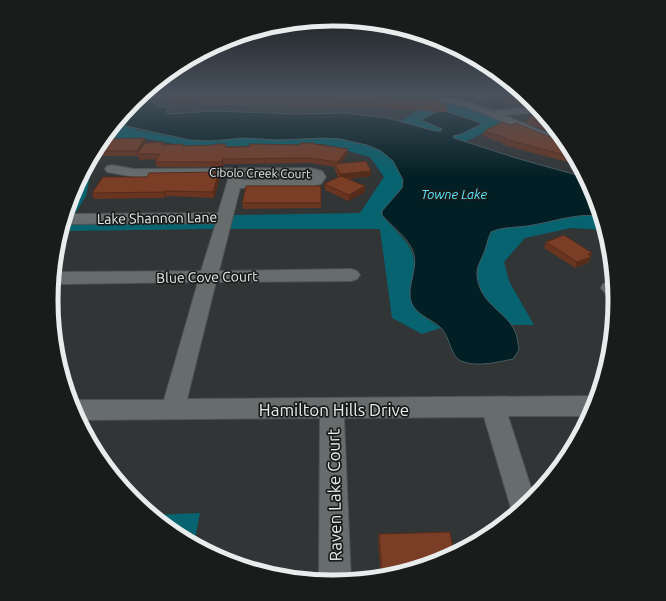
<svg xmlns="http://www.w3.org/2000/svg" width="666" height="601" font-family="Ubuntu,sans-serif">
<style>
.green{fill:#06636f}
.water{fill:#011f24;stroke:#475c60}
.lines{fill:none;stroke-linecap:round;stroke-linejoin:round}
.minor-casing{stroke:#4f5253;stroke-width:2}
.minor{fill:#676c6d;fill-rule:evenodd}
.wall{fill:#693420}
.shaded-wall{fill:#552b1a}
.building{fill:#7a3d25;stroke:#552b1a}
.labels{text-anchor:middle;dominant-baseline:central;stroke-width:3.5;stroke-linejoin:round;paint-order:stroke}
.far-street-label{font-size:12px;fill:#e9ecec;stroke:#1a1c1c}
.far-water-label{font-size:13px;font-style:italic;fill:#5ae7fc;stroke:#1a1c1c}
.street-label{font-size:14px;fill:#e9ecec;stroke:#1a1c1c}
.near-street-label{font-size:17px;fill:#e9ecec;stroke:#1a1c1c}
.rim{fill:none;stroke:#e9ecec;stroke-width:5}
</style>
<rect width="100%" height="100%" fill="#313536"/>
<path class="green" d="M427 98 470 107 504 122 465 142 454 138 453 136 462 134 481 124V123L445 111H438L421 120 442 129 441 131 431 130 400 121 416 112Z
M121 118 137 130 190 140 210 141 244 138 278 140 325 138 340 139 367 145 381 151 393 161 403 180 402 188 382 215C411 249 420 246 410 295L423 316 441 328 422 334 392 318 380 229H229L232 215 360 213 384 177 370 157 323 144 190 147 149 139H111L94 155 86 196 75 214 66 215 73 193 99 144Z
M576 216H600L604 230 571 228 525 238 504 262 509 281 534 325H510L506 319 488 303 481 290 477 276 479 261 485 250 491 232 498 229 533 225Z
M89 222H215L216 225 215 229 65 231 59 240 64 223Z
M200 513 194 544 176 534 152 515Z"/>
<path class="water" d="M145 93H151L149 99 160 106 169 108 166 112 170 114 214 111 297 114 346 113 388 118 435 131H441L442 129 421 120 438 111H445L481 123V124L462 134 453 136 454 138 516 158 584 177 593 193 600 216C577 213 556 221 533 225 519 228 504 226 491 232 488 238 487 244 485 250 482 259 476 266 477 276 480 306 509 312 516 334 518 339 518 345 519 350L513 359C498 362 479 367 464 362 450 359 451 338 441 328 430 317 410 314 410 294 410 279 419 264 412 249 406 236 391 226 382 215V211L402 188 403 180 393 161 381 151 367 145 340 139 325 138 278 140 244 138 210 141 190 140 126 126 121 118 134 101Z"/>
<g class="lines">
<g class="minor-casing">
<path id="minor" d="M337 93H422L453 98 473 103 493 111 536 106 540 112 504 115 544 132 562 138 568 145 565 146C530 137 500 118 466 107 427 95 383 96 342 96Z
M468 93H496V95L495 97C485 100 475 101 468 93Z
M112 165 134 169 310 168 322 171 326 177 321 184 308 187 240 188 219 271 351 269 357 271 360 275 357 279 351 281 216 282 187 399 594 396 596 397 589 416H508L534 497 513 515 484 417 344 418 351 580 333 582 319 581 320 418 79 420 71 401 74 400H164L198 282 63 284 57 282 54 278 57 274 63 272 201 271 216 223 65 224 64 223 66 214 218 213 229 176 134 177 107 172 105 169 107 166ZM243 176H309L312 177 308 179 242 180Z
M610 282 613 283 614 297 607 295 601 288 603 284Z"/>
</g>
<use href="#minor" class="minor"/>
</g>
<path class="wall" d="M342 93 447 107V112L375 108 291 106V105H205L199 102 180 104 167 99H148L147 94Z
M430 93H439V94Z
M500 93H521L532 102 535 105 507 104Z
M541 112 560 136 526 123 528 118Z
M484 131 553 138 567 144 578 164 552 158 503 145V143L483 136Z
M163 142 164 145 226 147 300 145 314 144 348 154 341 163 371 176 348 179 365 186V192L348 201 325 190 324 184 338 177 335 170V167L310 163 224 164 223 167H157L155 162 157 159 139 160 138 156H98L96 151 146 143Z
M220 178 214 198 166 196 165 198 94 199 92 193Z
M321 186V208L243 209 242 203Z
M546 242 592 253 588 263 575 268 544 248Z
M379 534 441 561 389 576 381 577 378 540Z"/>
<path class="shaded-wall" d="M198 98 199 102 180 104 179 100Z
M145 138 146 144 138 154 137 151Z
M348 149V154L338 167V162Z
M223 159 224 164 223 167 222 162Z
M371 171V176L339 179 340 174Z
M219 172 220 178 214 198 213 192Z
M365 186V192L348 201 349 195Z
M165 191 166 196 165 198 164 192Z
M592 253 588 263 575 268 577 262 588 254Z"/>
<path class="building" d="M151 93H341L405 94 434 97 447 107 375 103 291 102V100H204L198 98 179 100 166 94H147Z
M503 93H521L530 100H508Z
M541 112 553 127 528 118Z
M502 122 511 125 516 123 553 138 565 141 567 144 574 157 554 152 504 139 506 138 484 131Z
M145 138 137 151H96L106 139Z
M163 142 162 145 183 144 182 146 215 145V144H226L225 147H249L250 144 300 145V143H314V144L348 149 338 162 310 158 223 159 222 162H155L160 154H137L145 143Z
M366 161 371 171 340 174 335 164Z
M219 172 213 192 165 191 164 192 92 193 103 177H147L149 173Z
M341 176 365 186 349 195 324 184Z
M246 186H321V203H242Z
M564 235 592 253 588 254 591 257 577 262 546 242Z
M450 532 454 553 441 561 408 570 382 571 379 534Z"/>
<linearGradient id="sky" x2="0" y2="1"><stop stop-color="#1b1d1e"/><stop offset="0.53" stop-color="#48515d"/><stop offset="1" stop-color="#48515d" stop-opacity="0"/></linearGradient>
<rect width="666" height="177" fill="url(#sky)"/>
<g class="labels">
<g class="far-street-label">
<text transform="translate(260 173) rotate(1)">Cibolo Creek Court</text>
</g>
<g class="far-water-label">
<text x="454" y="194">Towne Lake</text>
</g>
<g class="street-label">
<text transform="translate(157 218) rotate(-1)">Lake Shannon Lane</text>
<text transform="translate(207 277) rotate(-1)">Blue Cove Court</text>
</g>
<g class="near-street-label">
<text x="334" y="409">Hamilton Hills Drive</text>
<text transform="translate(334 495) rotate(-91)">Raven Lake Court</text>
</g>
</g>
<path d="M0 0H666V601H0ZM332 26H334A274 274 0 0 1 608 300V301A274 274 0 0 1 334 575H332A274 274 0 0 1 58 301V300A274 274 0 0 1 332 26Z" fill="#1a1c1c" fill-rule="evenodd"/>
<path class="rim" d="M332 26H334A274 274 0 0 1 608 300V301A274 274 0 0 1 334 575H332A274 274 0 0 1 58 301V300A274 274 0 0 1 332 26Z"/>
</svg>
